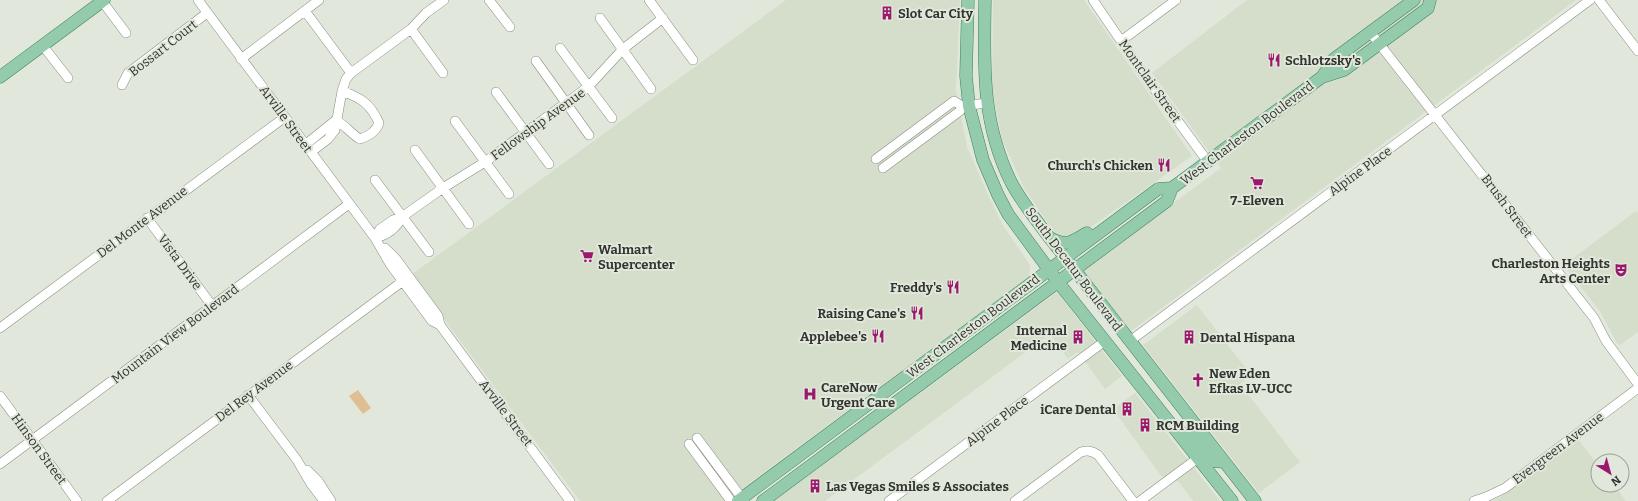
<svg xmlns="http://www.w3.org/2000/svg" width="1638" height="501" font-family="Bitter,serif">
<style>
.built{fill:#d4deca}
.green{fill:#e0be94}
.lines{fill:none;stroke-linecap:round;stroke-linejoin:round}
.minor-casing{stroke:#888d82;stroke-width:10}
.major-casing{stroke:#42805c;stroke-width:13}
.minor{stroke:#fff;stroke-width:9}
.major{stroke:#93cbac;stroke-width:12}
.labels{text-anchor:middle;dominant-baseline:central;stroke-width:4;stroke-linejoin:round;paint-order:stroke}
.poi-label{font-size:13px;font-weight:bold;fill:#323530;stroke:#e1e8db;text-anchor:start}
.street-label{font-size:13px;fill:#323530;stroke:#e1e8db}
</style>
<rect width="100%" height="100%" fill="#e1e8db"/>
<path class="built" d="M786 0H960L956 90 967 147 989 197 1002 224 1030 265 1029 277 725 501H580L411 275Z
M993 0H1084L1192 156 1088 229 1059 240 1024 188 1002 139 992 90Z
M1247 0H1576L1131 331 1083 270 1221 168 1152 73Z
M1636 211 1638 213V332L1620 345 1617 343 1601 313 1564 265Z
M1057 292 1122 376 1105 389 1078 352 1068 359 1050 334 825 501H774Z
M1197 305 1251 375 1240 384 1300 462 1259 493 1143 345Z
M1135 393 1220 501H1193L1178 481 1161 476 1113 409Z
M1578 439 1598 465V485H1614L1626 501H1493L1509 491Z"/>
<path class="green" d="M358 390 371 408 363 414 349 396Z"/>
<g class="lines">
<g class="minor-casing">
<path id="minor" d="M198 0 375 238 390 264 432 321 440 325
M489 0 510 27
M649 0 693 60
M1093 0 1147 79 1208 162
M1599 0 1638 51
M102 1 126 33
M305 11 351 73
M600 18 651 89
M411 29 443 73
M1370 32 1594 318 1606 341 1638 384
M1121 41 1176 0
M43 46 68 78
M560 48 612 118
M241 59 319 0
M536 61 589 135
M122 85 128 73 207 13
M496 92 549 164
M336 120C345 125 351 134 360 139 369 136 376 132 379 123 370 103 361 98 342 91
M455 121 509 194
M305 145 336 120
M415 150 469 224
M311 152 328 139 335 130 342 91 346 79 351 73 411 29 426 13 444 0
M876 159 954 101 962 106 987 103
M883 168 960 111 962 106
M375 180 429 252
M147 218 213 307
M375 238 380 229 393 220 402 217 443 188 485 162 588 87 623 49 663 18
M375 238C388 235 396 229 402 217
M385 248 396 259 438 316 440 325 570 501
M0 328 285 117
M1130 341 1590 0
M248 395 297 460 311 484 324 501
M0 396 77 501
M697 438 744 501
M689 444 731 501
M0 464 349 204
M307 470 318 481 331 501
M107 501 403 281 405 271
M889 501 1105 341
M1015 501 1081 452C1088 450 1092 451 1098 455L1133 501
M1140 501 1198 458
M1474 501 1486 497 1505 488 1638 388"/>
</g>
<g class="major-casing">
<path id="major" d="M968 0 966 76 969 106 983 160 998 195 1008 214 1058 282 1232 501
M985 0C984 65 981 121 1011 182 1021 201 1035 219 1049 237L1255 501
M0 77 104 0
M1322 77 1334 59 1414 0
M1050 238C1067 247 1071 242 1087 233
M1178 431 1193 438 1201 445 1210 444
M1198 458 1205 452 1212 461 1224 462
M738 501 1158 189 1172 188
M763 501 1167 201 1172 188 1322 77 1344 70 1428 8 1430 0"/>
</g>
<use href="#minor" class="minor"/>
<use href="#major" class="major"/>
</g>
<defs>
<g id="building-bare" transform="scale(1.08)"><path d="M-4-6H4V6H1V3H-1V6H-4ZM-2.5-4.3h1.7v1.8h-1.7ZM.8-4.3h1.7v1.8H.8ZM-2.5-1h1.7V.8h-1.7ZM.8-1h1.7V.8H.8Z" fill="#9b196c" stroke="#e1e8db" stroke-width="2.5" paint-order="stroke"/></g>
<g id="restaurant-bare" transform="scale(1.08)"><path d="M-5-6h1v4h1v-4h1v4h1v-4h1v5L-1.5 .5V6h-2V.5L-5-1ZM5-6V6H3V1.5H1.5Q1.5-4 5-6Z" fill="#9b196c" stroke="#e1e8db" stroke-width="2.5" paint-order="stroke"/></g>
<g id="supermarket-bare" transform="scale(1.08)"><path d="M-6-5.5h2.5l.6 2H6L4.5 2H-2.5L-4.4-4H-6ZM-1.5 3.2a1.3 1.3 0 1 0 .1 0ZM3 3.2a1.3 1.3 0 1 0 .1 0Z" fill="#9b196c" stroke="#e1e8db" stroke-width="2.5" paint-order="stroke"/></g>
<g id="theatre-bare" transform="scale(1.08)"><path d="M-5-5.5Q0-4 5-5.5V0Q5 5 0 6Q-5 5-5 0ZM-3.3-2.5H-1v1.5H-3.3ZM1-2.5H3.3v1.5H1ZM-2.8 1Q0 5.5 2.8 1Z" fill="#9b196c" stroke="#e1e8db" stroke-width="2.5" paint-order="stroke"/></g>
<g id="church-bare" transform="scale(1.08)"><path d="M-1.2-6h2.4v3.5h3.3v2.4h-3.3V6h-2.4V-.1h-3.3v-2.4h3.3Z" fill="#9b196c" stroke="#e1e8db" stroke-width="2.5" paint-order="stroke"/></g>
<g id="hospital-bare" transform="scale(1.08)"><path d="M-5-5h3v3.5h4V-5h3V5h-3V1.5h-4V5h-3Z" fill="#9b196c" stroke="#e1e8db" stroke-width="2.5" paint-order="stroke"/></g>
</defs>
<g fill-rule="evenodd">
<use href="#building-bare" x="887" y="13"/>
<use href="#restaurant-bare" x="1274" y="60"/>
<use href="#restaurant-bare" x="1164" y="165"/>
<use href="#supermarket-bare" x="1257" y="183"/>
<use href="#supermarket-bare" x="587" y="256"/>
<use href="#theatre-bare" x="1621" y="270"/>
<use href="#restaurant-bare" x="953" y="287"/>
<use href="#restaurant-bare" x="917" y="313"/>
<use href="#restaurant-bare" x="878" y="336"/>
<use href="#building-bare" x="1078" y="337"/>
<use href="#building-bare" x="1189" y="337"/>
<use href="#church-bare" x="1198" y="380"/>
<use href="#hospital-bare" x="810" y="394"/>
<use href="#building-bare" x="1127" y="409"/>
<use href="#building-bare" x="1145" y="425"/>
<use href="#building-bare" x="815" y="486"/>
</g>
<g class="labels">
<g class="poi-label">
<text x="898" y="13">Slot Car City</text>
<text x="1285" y="60">Schlotzsky's</text>
<text x="1153" y="165" text-anchor="end">Church's Chicken</text>
<text x="1257" y="200" text-anchor="middle">7-Eleven</text>
<text x="598" y="249">Walmart<tspan x="598" dy="15">Supercenter</tspan></text>
<text x="1610" y="263" text-anchor="end">Charleston Heights<tspan x="1610" dy="15">Arts Center</tspan></text>
<text x="942" y="287" text-anchor="end">Freddy's</text>
<text x="906" y="313" text-anchor="end">Raising Cane's</text>
<text x="1067" y="330" text-anchor="end">Internal<tspan x="1067" dy="15">Medicine</tspan></text>
<text x="867" y="336" text-anchor="end">Applebee's</text>
<text x="1200" y="337">Dental Hispana</text>
<text x="1209" y="373">New Eden<tspan x="1209" dy="15">Efkas LV-UCC</tspan></text>
<text x="821" y="387">CareNow<tspan x="821" dy="15">Urgent Care</tspan></text>
<text x="1116" y="409" text-anchor="end">iCare Dental</text>
<text x="1156" y="425">RCM Building</text>
<text x="826" y="486">Las Vegas Smiles &amp; Associates</text>
</g>
<g class="street-label">
<text transform="translate(163 48) rotate(-38)">Bossart Court</text>
<text transform="translate(1150 81) rotate(55)">Montclair Street</text>
<text transform="translate(286 119) rotate(54)">Arville Street</text>
<text transform="translate(538 124) rotate(-36)">Fellowship Avenue</text>
<text transform="translate(1247 133) rotate(-37)">West Charleston Boulevard</text>
<text transform="translate(1360 171) rotate(-36)">Alpine Place</text>
<text transform="translate(1507 206) rotate(53)">Brush Street</text>
<text transform="translate(142 222) rotate(-37)">Del Monte Avenue</text>
<text transform="translate(180 262) rotate(54)">Vista Drive</text>
<text transform="translate(1074 269) rotate(53)">South Decatur Boulevard</text>
<text transform="translate(973 326) rotate(-37)">West Charleston Boulevard</text>
<text transform="translate(175 334) rotate(-37)">Mountain View Boulevard</text>
<text transform="translate(254 391) rotate(-37)">Del Rey Avenue</text>
<text transform="translate(506 413) rotate(53)">Arville Street</text>
<text transform="translate(997 421) rotate(-37)">Alpine Place</text>
<text transform="translate(1558 448) rotate(-37)">Evergreen Avenue</text>
<text transform="translate(39 449) rotate(54)">Hinson Street</text>
</g>
</g>
<g transform="translate(1610 473) rotate(143)"><circle r="19" fill="#e1e8db" stroke="#9ba097"/>
<path d="M0-3L7 15L0 10L-7 15Z" fill="#9b196c"/>
<text y="-6" font-size="11" font-weight="bold" text-anchor="middle" fill="#323530">N</text>
</g>
</svg>
